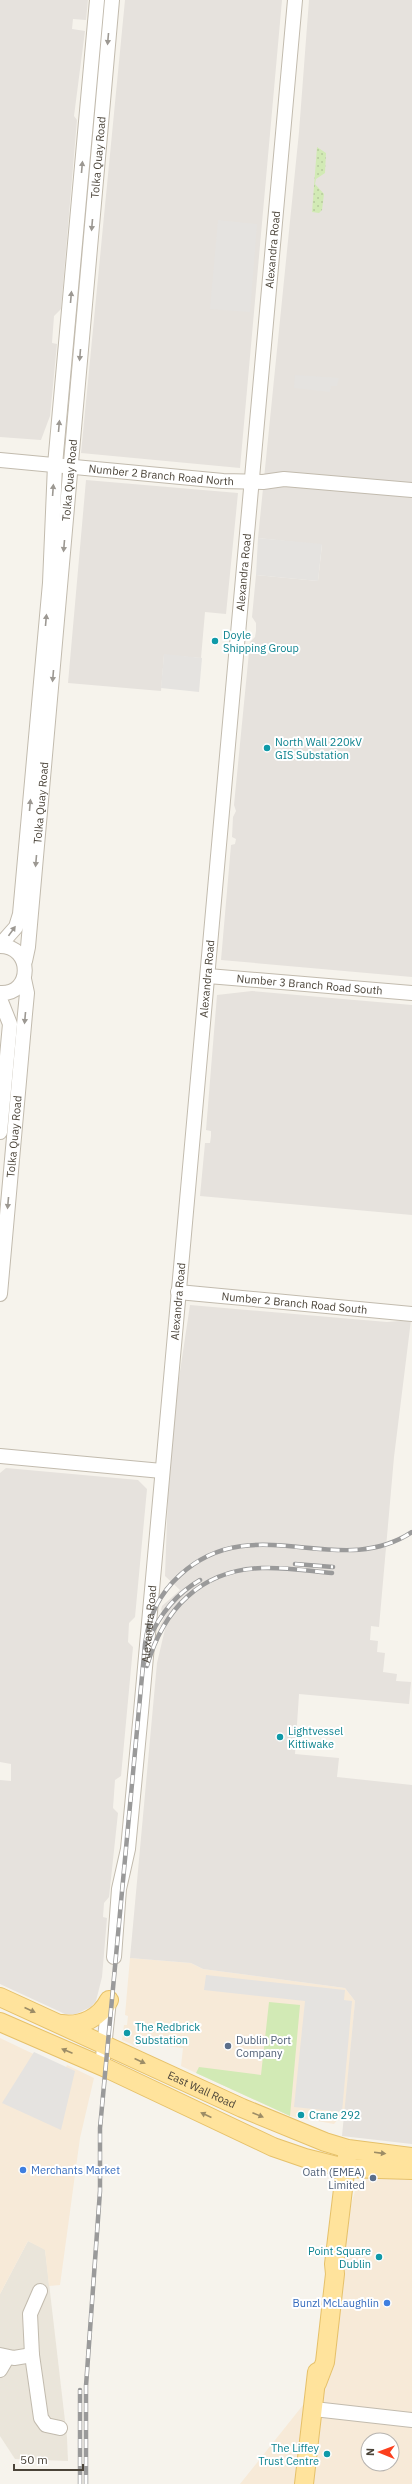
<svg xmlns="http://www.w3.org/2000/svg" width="412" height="2484" font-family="'IBM Plex Sans',sans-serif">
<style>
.residential{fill:#eae5da}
.commercial{fill:#f7ead8;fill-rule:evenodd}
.industrial{fill:#e6e2dd}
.grass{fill:url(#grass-dots)}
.garden{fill:#d2eab5}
.parking{fill:#e5e3e0}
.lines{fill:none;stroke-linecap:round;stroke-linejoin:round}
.minor-casing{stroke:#c2bbae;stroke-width:16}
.major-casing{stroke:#e6c16a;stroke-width:20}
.minor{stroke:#fff;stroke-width:14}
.major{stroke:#ffe39c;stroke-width:18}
.rail-casing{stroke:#9a9a9a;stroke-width:4.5}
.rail{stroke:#fff;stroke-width:3;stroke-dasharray:9;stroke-linecap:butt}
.oneway{fill:#9c9892}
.oneway2{fill:#9c8c66}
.culture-dot{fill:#0f9aa8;stroke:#fff;stroke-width:1.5}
.service-dot{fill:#5c6f8a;stroke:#fff;stroke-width:1.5}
.shop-dot{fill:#3f7fe0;stroke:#fff;stroke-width:1.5}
.labels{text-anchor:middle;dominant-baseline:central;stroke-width:4;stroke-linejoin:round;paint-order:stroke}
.street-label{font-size:11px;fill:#4b4439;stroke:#fff}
.culture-label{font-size:11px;fill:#0d838f;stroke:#fff;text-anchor:start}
.service-label{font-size:11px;fill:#4e5e75;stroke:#fff;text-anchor:start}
.shop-label{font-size:11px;fill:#366cbe;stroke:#fff;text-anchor:start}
</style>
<defs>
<pattern id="grass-dots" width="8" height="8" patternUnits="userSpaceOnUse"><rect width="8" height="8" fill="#d2eab5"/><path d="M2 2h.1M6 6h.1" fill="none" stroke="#b6ca9c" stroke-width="1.8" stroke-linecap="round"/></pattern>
</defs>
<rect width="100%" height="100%" fill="#f6f3ec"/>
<path class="residential" d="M28 2241 45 2249 67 2438 68 2461 15 2459 0 2436V2294Z"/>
<path class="commercial" d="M130 1958 191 1963 203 1969 345 1988 355 2001 345 2111 334 2124 290 2116 181 2066 183 2048 140 2043 138 2047 122 2040 124 2025H127L128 2016 125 2015Z
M0 2038 65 2069 67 2065 94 2078 80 2138 60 2285 49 2286 45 2250 28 2241 0 2294Z
M373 2174H412V2484H308L334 2264 355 2191 361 2180ZM368 2440H392V2464H368Z
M303 2405V2424L296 2484H240Z"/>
<path class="industrial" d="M0 0H88L86 20 73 19 72 29 85 31 74 116 77 120 61 309 54 316 52 343 57 344 50 416 41 440 0 437Z
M125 0H282L240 468 81 453Z
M309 0H412V977L221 960 231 845 235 844 236 839 232 837 233 817 236 811 234 805 250 642 255 637 256 631V623L252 617 256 575 318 581 322 545 258 538 299 132Z
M86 480 238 493 226 614 205 612 201 658 164 655 161 691 68 683Z
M252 991 412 1005V1215L200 1196 205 1143H210L211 1136V1131L206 1130 217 995Z
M190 1305 387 1322 411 1320 394 1457 379 1627 371 1626 370 1640 378 1641 377 1652 385 1653 383 1672 397 1674 396 1681 411 1682 409 1704 299 1694 295 1754 339 1758 337 1777 412 1785V2144L342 2136 355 2001 345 1988 203 1969 191 1963 130 1958 157 1663 165 1629 160 1626 166 1614 161 1610 162 1606 180 1590 165 1576 170 1438Z
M6 1468 138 1480 147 1489 135 1617 129 1623 128 1642 133 1647 121 1776 115 1780 113 1808 118 1813 109 1897 104 1903 103 1917 107 1918 102 1977 96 2001 91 2007 76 2014H65L0 1984V1780L11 1781V1764L0 1762V1473Z"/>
<path class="grass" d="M317 147 326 153 325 173 316 179 315 184 324 194 322 210 319 213 312 212Z"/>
<path class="garden" d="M269 2002 300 2005 290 2116 196 2073 199 2067 261 2075Z"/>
<path class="parking" d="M218 220 257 224 250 312 210 309Z
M295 375 339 378 337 386H331L330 392 294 388Z
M258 538 322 544 318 581 256 575Z
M164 654 202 658 199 692 161 688Z
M206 1975 345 1990 344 2000 352 2001 342 2112 294 2107 305 2001 204 1990Z
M34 2052 75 2071 61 2130 2 2103Z"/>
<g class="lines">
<g class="minor-casing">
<g id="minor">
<path id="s1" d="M0 460 223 481 263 482 284 479 412 490"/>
<path d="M0 945 16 927 20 914 50 583 55 465 97 0"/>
<path d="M0 946C33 946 33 995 0 993"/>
<path id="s2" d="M25 961 28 947 112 0"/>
<path id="s3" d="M208 976 412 993"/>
<path d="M0 999 10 1024 0 1132"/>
<path id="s4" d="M178 1292 412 1314"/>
<path id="s5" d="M0 1294 25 1014 27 993 24 979"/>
<path d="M0 1456 162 1471"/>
<path id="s6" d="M114 1957 119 1889 128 1849 141 1712 295 0"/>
<path d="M102 2067 109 2000"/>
<path d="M40 2291 30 2314 32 2355 41 2418 46 2425 60 2428"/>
<path d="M0 2355 14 2358 32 2355"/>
<path d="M0 2370 7 2358"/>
<path d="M314 2409 412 2420"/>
</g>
</g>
<g class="major-casing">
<g id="major">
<path id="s7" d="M0 1997 242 2108 325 2142 348 2149 412 2157"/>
<path d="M0 2022 106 2068 273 2147 305 2158 345 2168 412 2170"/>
<path d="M61 2024C81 2027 100 2018 109 2000"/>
<path d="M317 2383 325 2362 335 2274 334 2264 347 2156"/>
<path d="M304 2484 317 2372"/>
</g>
</g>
<use href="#minor" class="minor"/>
<use href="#major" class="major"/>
<g class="rail-casing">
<path id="rail" d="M295 1564 333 1567
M149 1639C160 1614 176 1594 200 1580
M147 1666C163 1610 200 1570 262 1568 285 1567 309 1571 332 1573
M80 2484V2390
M86 2484V2386L100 2191V2128L145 1644C149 1616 159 1594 180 1575 253 1508 338 1581 412 1532"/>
</g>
<use href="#rail" class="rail"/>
</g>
<defs><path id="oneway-solid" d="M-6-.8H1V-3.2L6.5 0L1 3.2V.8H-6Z"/></defs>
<g class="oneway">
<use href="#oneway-solid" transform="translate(108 39) rotate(95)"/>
<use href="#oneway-solid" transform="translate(82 167) rotate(-85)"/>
<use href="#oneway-solid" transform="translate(92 225) rotate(95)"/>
<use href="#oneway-solid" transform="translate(71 297) rotate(-85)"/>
<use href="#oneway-solid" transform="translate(80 355) rotate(95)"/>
<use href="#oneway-solid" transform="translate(59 426) rotate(-85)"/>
<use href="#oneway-solid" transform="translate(53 490) rotate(-86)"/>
<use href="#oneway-solid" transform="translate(64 546) rotate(95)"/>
<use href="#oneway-solid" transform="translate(46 620) rotate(-85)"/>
<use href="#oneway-solid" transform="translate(53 676) rotate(95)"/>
<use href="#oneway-solid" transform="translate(30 805) rotate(-85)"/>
<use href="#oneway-solid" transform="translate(36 861) rotate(95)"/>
<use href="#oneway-solid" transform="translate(12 931) rotate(-54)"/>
<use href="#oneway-solid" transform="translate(25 1018) rotate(95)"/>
<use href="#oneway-solid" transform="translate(8 1203) rotate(95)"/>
</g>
<g class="oneway2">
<use href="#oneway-solid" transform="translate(30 2010) rotate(24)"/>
<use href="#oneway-solid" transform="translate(67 2051) rotate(-157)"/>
<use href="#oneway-solid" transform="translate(140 2061) rotate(25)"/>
<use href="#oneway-solid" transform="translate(206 2115) rotate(-155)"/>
<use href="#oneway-solid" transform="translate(258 2115) rotate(22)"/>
<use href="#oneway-solid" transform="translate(380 2153) rotate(7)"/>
</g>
<g class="culture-dot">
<circle cx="215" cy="641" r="4"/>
<circle cx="267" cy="748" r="4"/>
<circle cx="280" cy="1737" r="4"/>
<circle cx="127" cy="2033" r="4"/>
<circle cx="301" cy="2115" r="4"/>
<circle cx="379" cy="2257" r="4"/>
<circle cx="327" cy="2454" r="4"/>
</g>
<g class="service-dot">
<circle cx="228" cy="2046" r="4"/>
<circle cx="373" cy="2178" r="4"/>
</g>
<g class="shop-dot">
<circle cx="23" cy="2170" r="4"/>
<circle cx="387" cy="2303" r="4"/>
</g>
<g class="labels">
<g class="street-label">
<text stroke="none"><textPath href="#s2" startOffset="807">Tolka Quay Road</textPath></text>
<text stroke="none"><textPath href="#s6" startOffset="1715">Alexandra Road</textPath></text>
<text stroke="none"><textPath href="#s1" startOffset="162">Number 2 Branch Road North</textPath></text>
<text stroke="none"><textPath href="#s2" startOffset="483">Tolka Quay Road</textPath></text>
<text stroke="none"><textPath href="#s6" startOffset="1391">Alexandra Road</textPath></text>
<text stroke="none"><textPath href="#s2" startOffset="159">Tolka Quay Road</textPath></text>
<text stroke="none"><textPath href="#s6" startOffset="983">Alexandra Road</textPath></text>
<text stroke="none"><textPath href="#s3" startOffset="102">Number 3 Branch Road South</textPath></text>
<text stroke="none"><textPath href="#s5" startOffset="158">Tolka Quay Road</textPath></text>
<text stroke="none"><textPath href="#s6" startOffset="659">Alexandra Road</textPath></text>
<text stroke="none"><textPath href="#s4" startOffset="117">Number 2 Branch Road South</textPath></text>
<text stroke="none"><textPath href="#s6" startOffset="335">Alexandra Road</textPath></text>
<text stroke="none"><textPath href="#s7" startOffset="222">East Wall Road</textPath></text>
</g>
<g class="culture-label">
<text x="223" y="635">Doyle<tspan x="223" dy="13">Shipping Group</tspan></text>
<text x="275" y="742">North Wall 220kV<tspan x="275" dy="13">GIS Substation</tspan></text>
<text x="288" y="1731">Lightvessel<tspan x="288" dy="13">Kittiwake</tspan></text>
<text x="135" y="2027">The Redbrick<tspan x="135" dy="13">Substation</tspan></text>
<text x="309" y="2115">Crane 292</text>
<text x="371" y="2251" text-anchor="end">Point Square<tspan x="371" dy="13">Dublin</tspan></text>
<text x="319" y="2448" text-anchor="end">The Liffey<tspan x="319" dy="13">Trust Centre</tspan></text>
</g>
<g class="service-label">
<text x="236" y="2040">Dublin Port<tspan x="236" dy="13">Company</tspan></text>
<text x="365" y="2172" text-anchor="end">Oath (EMEA)<tspan x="365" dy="13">Limited</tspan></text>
</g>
<g class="shop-label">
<text x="31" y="2170">Merchants Market</text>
<text x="379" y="2303" text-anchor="end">Bunzl McLaughlin</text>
</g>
</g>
<g transform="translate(380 2452) rotate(271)"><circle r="19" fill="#ffffff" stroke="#b7b4b0"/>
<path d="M0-3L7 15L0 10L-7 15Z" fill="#fc3f1d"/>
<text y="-6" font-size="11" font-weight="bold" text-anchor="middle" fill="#4b4439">N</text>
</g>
<path d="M14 2464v6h69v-6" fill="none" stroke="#4b4439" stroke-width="2"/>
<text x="20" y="2464" font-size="12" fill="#4b4439" stroke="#ffffff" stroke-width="3" paint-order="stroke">50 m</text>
</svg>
